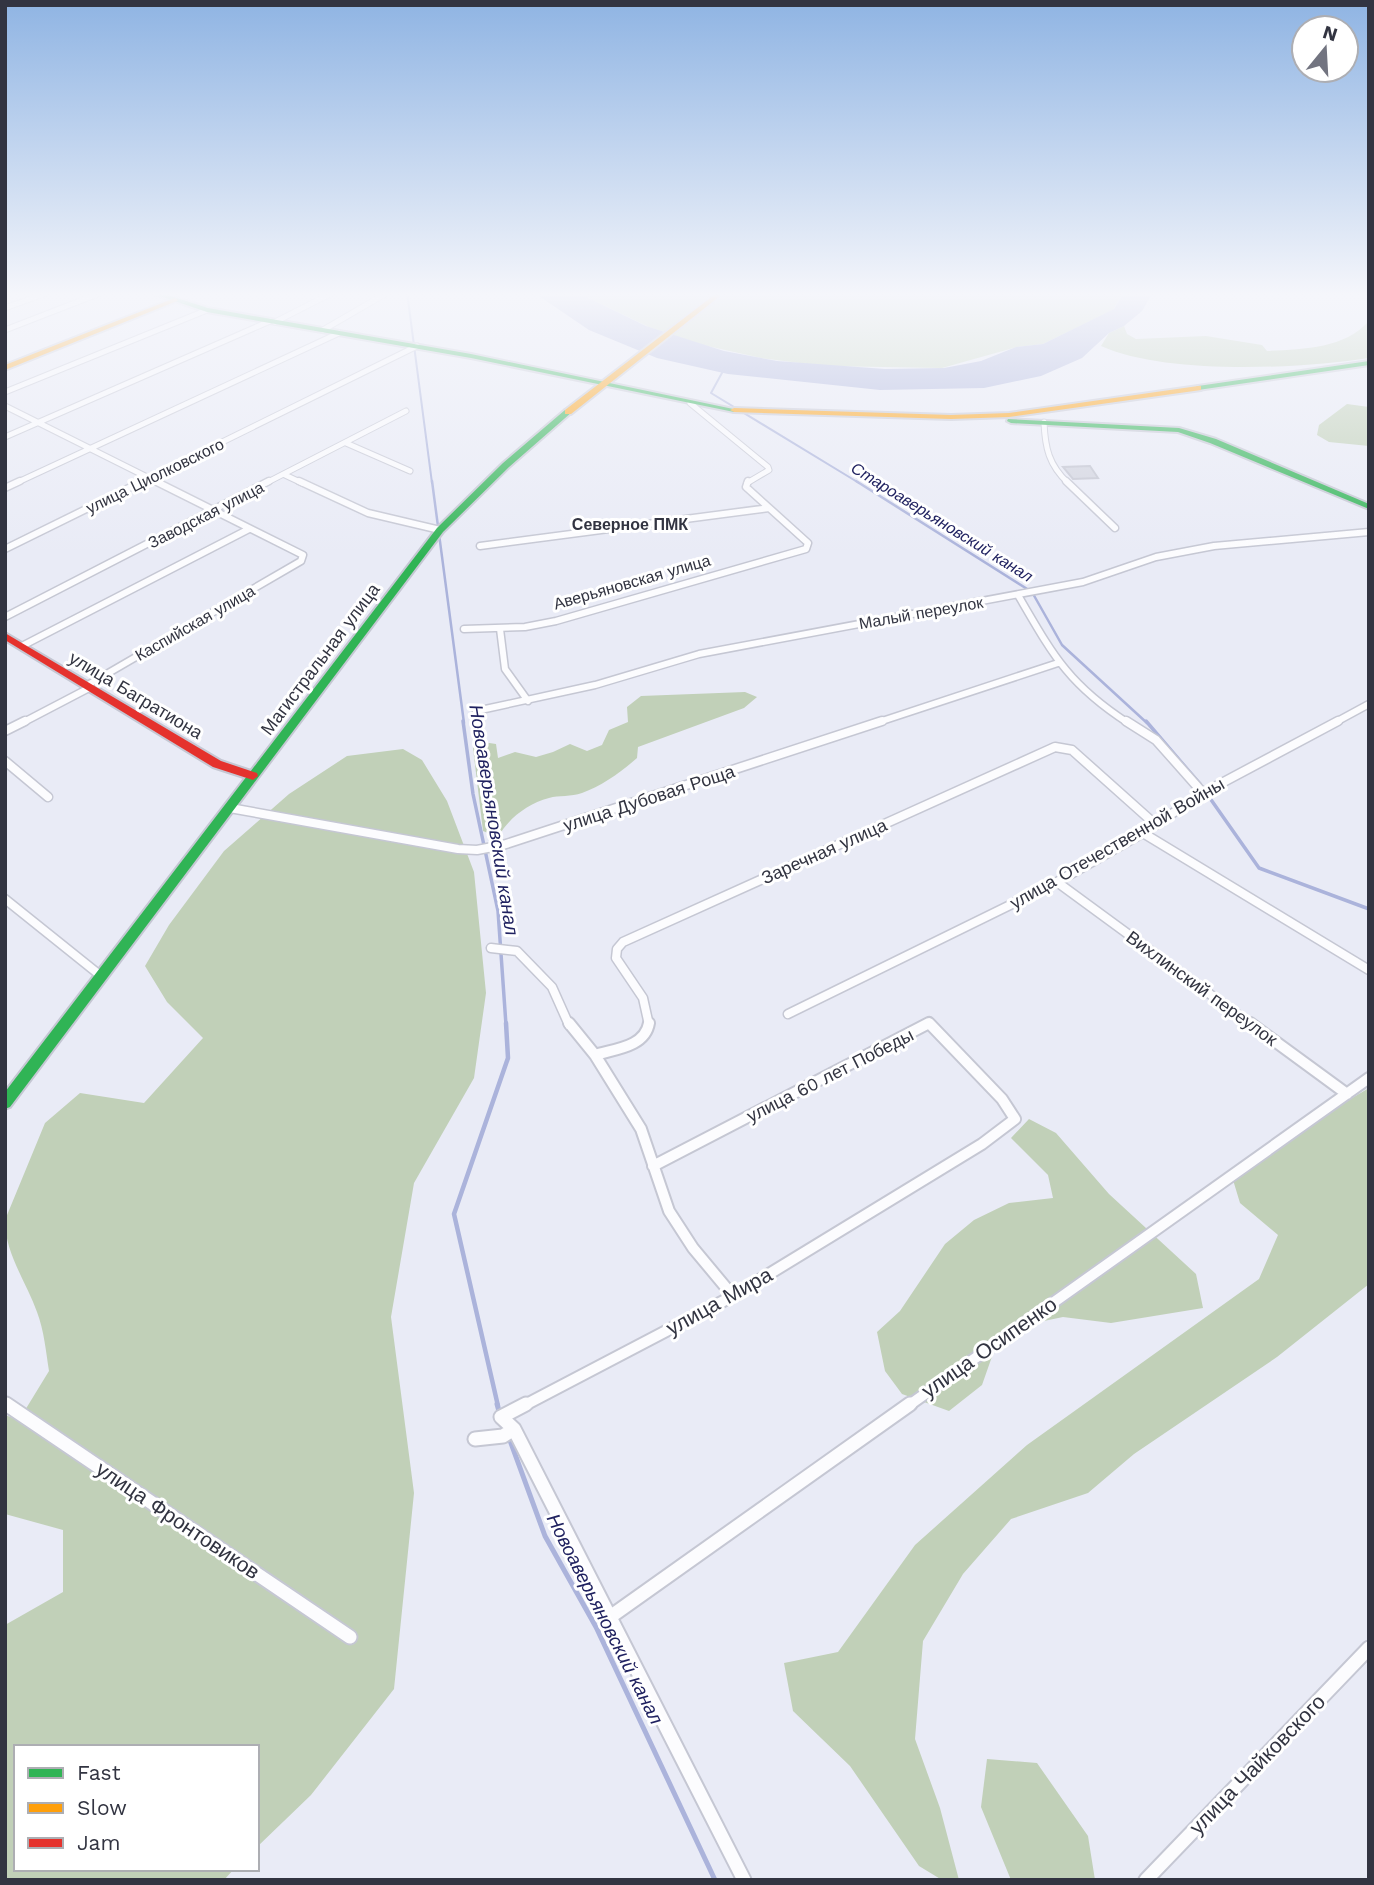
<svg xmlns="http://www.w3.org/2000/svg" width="1374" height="1885" font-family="'Work Sans',sans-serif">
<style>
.green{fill:#cad8c2}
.forest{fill:#c1d0b8}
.water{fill:#abb3db}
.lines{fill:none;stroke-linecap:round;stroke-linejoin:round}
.stream-far4{stroke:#abb3db;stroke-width:2}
.stream-far3{stroke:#abb3db;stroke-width:2.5}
.stream-far2{stroke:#abb3db;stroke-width:3.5}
.stream-far1{stroke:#abb3db;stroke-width:4.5}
.stream{stroke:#abb3db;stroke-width:5}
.building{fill:#d2d4df;stroke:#c2c4d0;stroke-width:2}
.street-far4-casing{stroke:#c5c7d3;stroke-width:7}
.street-far3-casing{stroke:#c5c7d3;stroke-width:9}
.street-far2-casing{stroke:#c5c7d3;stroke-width:11}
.street-far1-casing{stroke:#c5c7d3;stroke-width:14}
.street-casing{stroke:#c5c7d3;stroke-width:17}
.fast-casing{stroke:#c5c7d3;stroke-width:4}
.slow-casing{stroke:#c5c7d3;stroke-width:4}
.jam-casing{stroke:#c5c7d3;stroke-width:4}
.street-far4{stroke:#fcfcfe;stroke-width:5}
.street-far3{stroke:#fcfcfe;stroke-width:6}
.street-far2{stroke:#fcfcfe;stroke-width:8}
.street-far1{stroke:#fcfcfe;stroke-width:10}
.street{stroke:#fcfcfe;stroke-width:13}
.fast{fill:#30b455;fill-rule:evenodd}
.slow{fill:#ff9f0a;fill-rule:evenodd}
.jam{fill:#e5322d;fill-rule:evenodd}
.labels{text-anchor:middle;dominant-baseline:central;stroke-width:6;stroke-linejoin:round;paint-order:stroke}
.far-street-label{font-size:16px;fill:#323441;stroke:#fff}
.far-water-label{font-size:16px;font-style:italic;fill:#202260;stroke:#fff}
.far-neighbourhood-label{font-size:16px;font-weight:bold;fill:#323441;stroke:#fff}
.street-label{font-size:18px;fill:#323441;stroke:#fff}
.water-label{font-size:19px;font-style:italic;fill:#202260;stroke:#fff}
.near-street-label{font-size:21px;fill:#323441;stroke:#fff}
</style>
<rect width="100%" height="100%" fill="#e9ebf6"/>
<path class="green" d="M576 292H1123L1113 310 1043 344 1017 347 942 368 824 366 761 358 703 345 649 327Z"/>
<path class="forest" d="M1369 321V358C1298 369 1166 375 1101 346L1109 333 1124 326 1127 334 1136 339 1206 336 1262 345 1267 351C1303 349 1344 349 1369 321Z
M1347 404 1369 407V446L1329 442 1317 435 1319 425Z
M745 692 757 697 744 708 638 747 637 758C621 772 602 786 582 793 571 797 559 795 549 798 527 804 509 818 498 837L483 831 473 748 476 741 496 744 498 758 515 752 536 757 553 752 570 744 587 751 602 745 609 730 628 722 627 707 641 696Z
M403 749 422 760 447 801 474 872 486 993 474 1078 414 1183 391 1317 414 1493 394 1689 311 1795 257 1847V1747H16V1869H234L224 1880H5V1625L63 1592V1530L5 1514V1415L19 1420 49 1371C46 1352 44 1330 37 1312 26 1281 5 1254 5 1220L45 1123 80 1093 144 1103 203 1038 167 1002 145 966 169 925 224 851 289 794 347 756Z
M1369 1088V1284L1277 1357 1134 1454 1088 1493 1011 1519 963 1574 923 1641 915 1739 940 1808 959 1880H942L919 1866 850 1766 793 1711 784 1663 838 1652 915 1545 1027 1445 1259 1279 1278 1235 1240 1203 1230 1170Z
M1029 1119 1056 1133 1109 1194 1196 1274 1203 1308 1111 1323 1063 1317 1020 1326 995 1348 982 1385 949 1411 902 1394 885 1371 877 1332 900 1311 945 1244 974 1220 1009 1203 1053 1198 1048 1175 1011 1138Z
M987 1759 1037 1763 1088 1836 1095 1880H1011L981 1807Z"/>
<path class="water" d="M533 292H576L646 326 724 351 777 361 885 369 944 368 981 361 1016 347 1043 344 1114 309 1124 292H1153L1142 311 1124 326 1109 333 1082 358 1041 376 984 388 880 390 728 374 657 358 589 330Z"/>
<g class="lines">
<path class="stream-far4" d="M407 292 432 483
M723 371 711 393 859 483"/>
<path class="stream-far3" d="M432 481 464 723
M856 481 1032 592 1062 645 1147 723"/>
<path class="stream-far2" d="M463 721 473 794 498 911 506 1025
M1146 721 1200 784
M1207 794 1259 868 1369 909"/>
<path class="stream-far1" d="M498 1406 454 1214 508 1058 506 1023"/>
<path class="stream" d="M497 1404 500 1415
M508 1435 545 1536 596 1627 715 1880"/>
</g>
<path class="building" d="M1090 466 1098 478 1073 479 1063 467Z"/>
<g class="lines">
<g class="street-far4-casing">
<path id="street-far4" d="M5 308 49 292
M275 322 334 292
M5 330 103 292
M323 330 385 294
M5 392 207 310
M690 403 768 467 769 470 747 483
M5 406 159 483
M1044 422C1045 448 1049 465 1068 483
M5 437 270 321
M346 443 410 471
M285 475 302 483
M16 483 339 333
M139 483 417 346
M266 483 406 411"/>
</g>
<g class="street-far3-casing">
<path id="street-far3" d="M299 481 368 513 440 530
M1066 481 1115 528
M5 488 20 481
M480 546 769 508
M5 549 143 481
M1018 595C1053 655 1068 684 1128 723
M5 617 269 481
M464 629 525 627 556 621 806 549 808 543 746 487 748 481
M500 629 505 669 528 701
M22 646 249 529
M86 686 301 561 303 555 155 481
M476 711 595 685 699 654 1083 582 1156 557 1214 546 1369 532
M22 723 89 688
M876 723 1058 663
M1334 723 1369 704"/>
</g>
<g class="street-far2-casing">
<path id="street-far2" d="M1126 721 1156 740 1203 793
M5 731 25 721
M5 761 48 797
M230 808 458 849 477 850 503 845 882 721
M1143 833 1369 970
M1057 882 1252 1025
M5 899 101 976
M491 948 517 951 552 987 569 1025
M788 1014 1057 882 1143 833 1203 793 1338 721
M649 1025 643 998 616 958 617 949 623 942 1055 747 1072 750 1156 825
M926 1025H931"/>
</g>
<g class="street-far1-casing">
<path id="street-far1" d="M569 1023 595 1055 641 1129 669 1211 693 1248 733 1296
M1250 1023 1347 1094
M595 1055C615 1049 645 1047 649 1023
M5 1403 9 1406
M523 1406 733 1296 982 1144 1015 1119 1002 1099 929 1023 653 1166
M908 1406 1369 1078"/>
</g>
<g class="street-casing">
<path id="street" d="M6 1404 350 1637
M514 1429 744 1880
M475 1439 503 1436 514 1429 501 1417 526 1404
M610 1617 910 1404
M1146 1880 1369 1648"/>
</g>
<g class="fast-casing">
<path id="fast" d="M148 292H158L208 308 471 354 738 410 734 412 471 358 207 312Z
M1369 361V365L1198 390 1194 388 1198 386Z
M565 410 572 412 509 467 443 532 10 1107 5 1109V1092L437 528 503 463Z
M1008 419 1179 428 1216 439 1369 504V509L1210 443 1178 432 1011 423 1007 421Z"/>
</g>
<g class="slow-casing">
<path id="slow" d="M718 292H725L571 414H565V410Z
M175 298 178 300 177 301 5 370V365Z
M1198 386H1201V390L1009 417 951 419 734 412 730 410 734 408 951 415 1009 413Z"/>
</g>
<g class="jam-casing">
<path id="jam" d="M5 633 221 761 257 773 258 776 253 780 213 767 5 640Z"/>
</g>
<use href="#street-far4" class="street-far4"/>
<use href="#street-far3" class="street-far3"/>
<use href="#street-far2" class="street-far2"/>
<use href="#street-far1" class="street-far1"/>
<use href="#street" class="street"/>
<use href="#fast" class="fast"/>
<use href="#slow" class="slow"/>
<use href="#jam" class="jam"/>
</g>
<linearGradient id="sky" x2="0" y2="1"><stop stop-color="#8fb4e3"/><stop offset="0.53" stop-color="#f5f6fb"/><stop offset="1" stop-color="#f5f6fb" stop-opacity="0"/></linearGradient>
<rect width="1374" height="556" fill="url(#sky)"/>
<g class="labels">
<g class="far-street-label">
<text transform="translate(155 476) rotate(-26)">улица Циолковского</text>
<text transform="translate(206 515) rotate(-27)">Заводская улица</text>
<text transform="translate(632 582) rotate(-16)">Аверьяновская улица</text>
<text transform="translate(921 613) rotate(-10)">Малый переулок</text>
<text transform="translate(195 623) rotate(-30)">Каспийская улица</text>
</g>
<g class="far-water-label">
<text transform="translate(942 522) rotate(32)">Староаверьяновский канал</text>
</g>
<g class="far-neighbourhood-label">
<text x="630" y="524">Северное ПМК</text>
</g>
<g class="street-label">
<text transform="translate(320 659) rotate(-53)">Магистральная улица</text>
<text transform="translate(136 695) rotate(31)">улица Багратиона</text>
<text transform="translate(649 798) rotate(-18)">улица Дубовая Роща</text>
<text transform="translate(1117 843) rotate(-30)">улица Отечественной Войны</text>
<text transform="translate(824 851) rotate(-24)">Заречная улица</text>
<text transform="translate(1202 988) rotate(36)">Вихлинский переулок</text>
<text transform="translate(830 1075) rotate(-27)">улица 60 лет Победы</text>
</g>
<g class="water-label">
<text transform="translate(494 820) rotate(81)">Новоаверьяновский канал</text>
<text transform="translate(605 1619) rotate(63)">Новоаверьяновский канал</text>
</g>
<g class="near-street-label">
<text transform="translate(719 1301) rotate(-29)">улица Мира</text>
<text transform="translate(989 1347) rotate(-35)">улица Осипенко</text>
<text transform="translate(178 1520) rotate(34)">улица Фронтовиков</text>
<text transform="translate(1257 1764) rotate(-46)">улица Чайковского</text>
</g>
</g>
<rect width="1374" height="1885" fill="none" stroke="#323441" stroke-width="14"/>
<rect x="14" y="1745" width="245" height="126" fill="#ffffff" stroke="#adaeb3" stroke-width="2"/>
<rect x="28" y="1768" width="35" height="10" fill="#30b455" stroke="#adaeb3" stroke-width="2"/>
<text x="77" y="1780" font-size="21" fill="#323441">Fast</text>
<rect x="28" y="1803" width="35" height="10" fill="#ff9f0a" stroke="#adaeb3" stroke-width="2"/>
<text x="77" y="1815" font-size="21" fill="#323441">Slow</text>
<rect x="28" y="1838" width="35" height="10" fill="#e5322d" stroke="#adaeb3" stroke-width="2"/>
<text x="77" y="1850" font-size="21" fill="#323441">Jam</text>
<g transform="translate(1325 49) rotate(18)"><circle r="33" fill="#ffffff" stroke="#adaeb3" stroke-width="2"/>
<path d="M0-5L12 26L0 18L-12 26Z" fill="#727480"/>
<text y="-10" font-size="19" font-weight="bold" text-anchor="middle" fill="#323441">N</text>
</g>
</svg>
